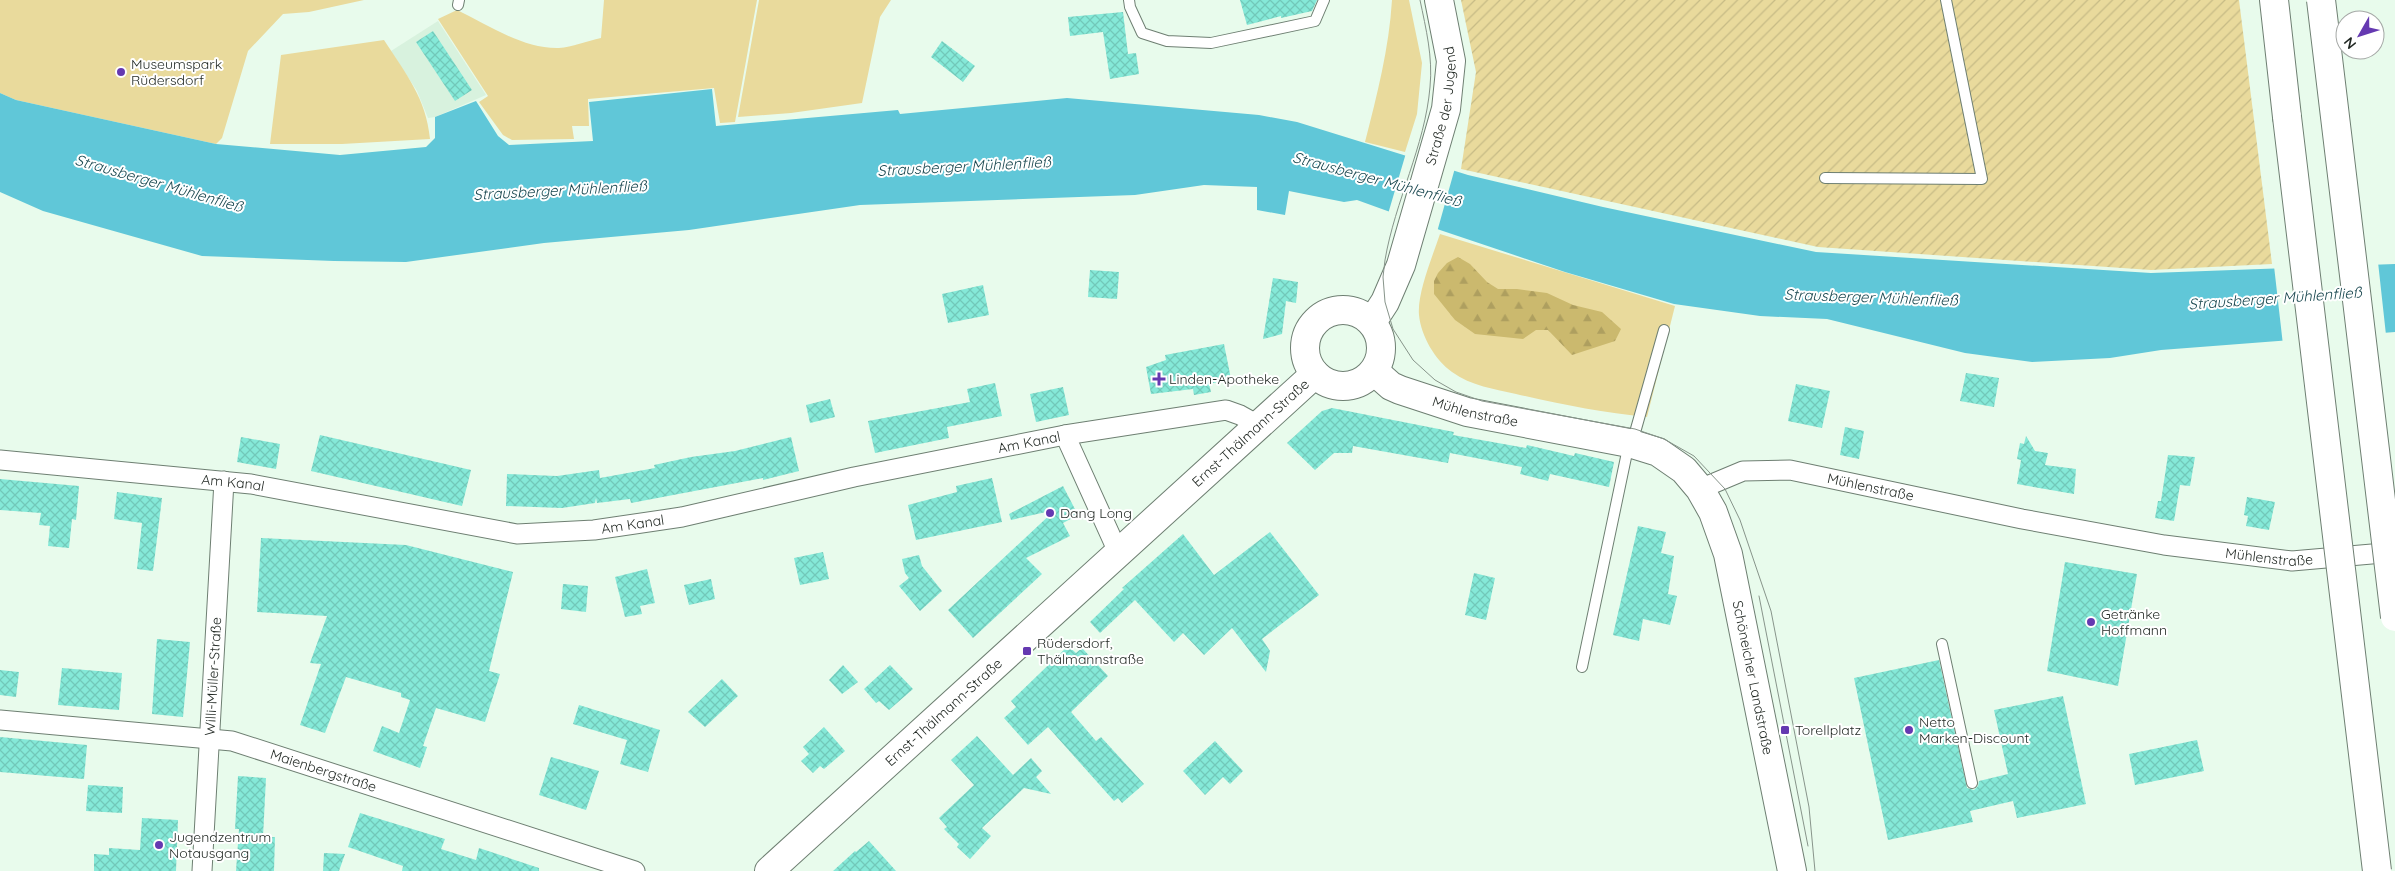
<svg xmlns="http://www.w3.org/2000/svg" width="2395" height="871" font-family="Quicksand,sans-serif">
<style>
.built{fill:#d8f2de}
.green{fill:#e9da9c}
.forest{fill:url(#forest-firs)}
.garden{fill:url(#garden-furrows)}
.water{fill:#60c7d8}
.pier{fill:#e8fbec}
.building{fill:url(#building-cross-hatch)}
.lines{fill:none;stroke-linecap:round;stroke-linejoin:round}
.lane-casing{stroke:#6e7f72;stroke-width:12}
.street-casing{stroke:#6e7f72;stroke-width:21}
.secondary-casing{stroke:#6e7f72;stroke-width:30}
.highway-casing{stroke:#6e7f72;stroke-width:30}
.lane{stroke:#fff;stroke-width:10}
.street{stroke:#fff;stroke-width:19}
.secondary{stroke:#fff;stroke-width:28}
.highway{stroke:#fff;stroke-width:28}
.tram{stroke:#87948a;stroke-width:1}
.highway-bridge-casing{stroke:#6e7f72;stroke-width:30;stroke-linecap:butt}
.highway-bridge{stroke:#fff;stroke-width:28}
.poi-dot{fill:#6539b1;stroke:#fff;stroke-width:2}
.labels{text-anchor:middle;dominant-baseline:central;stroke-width:4;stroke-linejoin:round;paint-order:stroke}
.poi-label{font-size:14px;fill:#1f2621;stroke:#fff;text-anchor:start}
.street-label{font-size:14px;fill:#1f2621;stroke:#fff}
.water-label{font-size:15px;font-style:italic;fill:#1a4850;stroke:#fff}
</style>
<defs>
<pattern id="forest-firs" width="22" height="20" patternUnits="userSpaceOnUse" patternTransform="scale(1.25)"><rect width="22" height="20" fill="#cbb96e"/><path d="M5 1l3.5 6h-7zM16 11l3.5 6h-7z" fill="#ae9f5f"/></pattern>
<pattern id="garden-furrows" width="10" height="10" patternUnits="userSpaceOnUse" patternTransform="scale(1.25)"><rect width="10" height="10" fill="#e9da9c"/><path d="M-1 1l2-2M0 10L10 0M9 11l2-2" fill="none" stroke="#c7bb86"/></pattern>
<pattern id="building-cross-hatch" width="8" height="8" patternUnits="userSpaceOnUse" patternTransform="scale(1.25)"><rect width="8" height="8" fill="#85e9d8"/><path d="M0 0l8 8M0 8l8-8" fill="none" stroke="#72c8b9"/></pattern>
</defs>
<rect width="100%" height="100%" fill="#e8fbec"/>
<path class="built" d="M438 21 486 95 435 117 428 118 417 91 391 51Z"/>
<path class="green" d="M0 0H364L309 12 283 14 248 51 222 138 216 144 16 100 0 93Z
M604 0H757L735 122 720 123 714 88 588 99 589 126H572L574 139 512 140 503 135 479 102 488 96 438 19 457 10C489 25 522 49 559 48 572 47 587 41 601 38Z
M759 0H891L880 17 862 103 791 113 738 117Z
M1392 0H1409L1422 63 1417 114 1405 152 1365 142C1377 95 1389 49 1392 0Z
M384 40C406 74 426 98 430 139L342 144H270L281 55Z
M1440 234 1675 306 1647 417C1603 413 1560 404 1516 394 1495 389 1471 386 1452 372 1435 360 1421 336 1419 315 1417 293 1433 255 1440 234Z"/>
<path class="forest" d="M1458 257 1470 264 1487 282 1498 289H1517L1547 293 1573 305 1602 312 1621 329 1615 341 1572 355 1548 330H1536L1523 339 1475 334 1455 320 1434 294V281L1438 273 1447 263Z"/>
<path class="garden" d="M1461 0H2239L2272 264 2151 270 1818 247 1461 169 1476 72Z"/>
<path class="water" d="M712 89 716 126 898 110 900 114 1067 98 1259 115 1297 122 1468 175 1603 207 1816 252 2151 273 2395 264V332L2161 350 2110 358 2032 362 1965 353 1827 319 1760 316 1674 304 1565 272 1440 230 1357 200 1344 202 1289 191 1285 215 1257 210V187L1204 185 1135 195 860 205 689 230 544 243 406 262 334 261 202 256 43 211 0 192V93L16 100 216 144 340 155 426 147 435 138V117L476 101 498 136 509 145 593 141 589 102Z"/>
<path class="pier" d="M1406 153 1455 168 1437 232 1388 214Z
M2378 262 2386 335 2283 345 2274 266Z"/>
<path class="building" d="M1240 0H1317L1312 11 1281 18V16L1247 25Z
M1123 12 1128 54 1136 53 1139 74 1110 79 1103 32 1070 36 1068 17Z
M433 31 472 90 455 101 416 42Z
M942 41 975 66 963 82 931 57Z
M1090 270 1119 272 1117 299 1088 297Z
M1273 278 1298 282 1296 303 1286 301 1282 334 1263 339Z
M983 285 989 315 948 323 942 294Z
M1224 344 1231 379 1209 384 1211 392 1194 395 1193 389 1151 394 1146 367 1166 360 1165 355Z
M1966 373 1999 378 1994 407 1960 401Z
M995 383 1002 416 947 427 949 438 875 453 868 421 970 402 967 389Z
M1796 384 1830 391 1822 428 1788 421Z
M1063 387 1069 415 1036 422 1030 394Z
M830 399 835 417 810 423 806 405Z
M1332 408 1454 432 1453 435 1526 448 1527 445 1574 456 1575 453 1614 462 1609 487 1550 474 1548 481 1520 474 1522 467 1450 453 1448 463 1353 446 1352 453H1334L1315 470 1287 443 1322 411Z
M1845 427 1864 431 1859 459 1840 455Z
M320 435 471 470 462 506 311 471Z
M2026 436 2035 451 2048 453 2045 465 2076 469 2074 494 2017 484 2021 460 2017 459 2020 443 2024 444Z
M241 437 280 444 276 469 237 462Z
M791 437 799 471 763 480V478L631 503 630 499 597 503 596 498 595 503 562 508 506 506 507 474 557 476 599 470 600 478 655 468 654 465 691 457 735 451Z
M2168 455 2195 457 2190 486 2180 485 2174 521 2155 518 2158 501H2161Z
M992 478 1002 522 916 540 908 505 957 492 956 486Z
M0 479 79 486 76 520 72 519 69 548 48 546 50 526 39 525 41 513 0 510Z
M1063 486 1078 515 1063 523 1070 536 1026 558 1042 574 973 638 948 610 1055 510 1011 520 1009 514Z
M117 492 162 498 153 571 137 569 142 523 114 519Z
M2247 497 2275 502 2269 530 2246 526 2248 516 2244 515Z
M1638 526 1666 532 1661 553 1674 556 1668 594 1677 596 1670 625 1643 619 1639 641 1613 635Z
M1270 532 1319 595 1262 639 1270 651 1266 672 1232 628 1204 655 1183 633 1174 642 1135 600 1100 633 1090 622 1124 589 1122 588 1183 534 1214 575Z
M261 538 406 545 513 572 489 671 500 674 485 722 436 708 423 746 427 747 420 768 373 751 382 726 399 733 410 700 401 697V693L346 677 325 733 300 725 321 664 310 663 327 616 257 612Z
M823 552 829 579 800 585 794 558Z
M919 555 922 566 942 591 920 611 899 586 909 578 905 573 902 559Z
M2065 562 2137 574 2118 686 2047 671Z
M647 569 655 603 640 606 642 614 625 617 615 577Z
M1474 573 1495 578 1486 620 1465 615Z
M711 579 715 599 689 605 684 585Z
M563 584 588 586 586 612 561 609Z
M157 639 190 642 183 717 152 714Z
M1068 646 1076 653 1082 648 1108 676 1071 712 1096 741 1101 737 1144 784 1122 803 1118 798 1114 801 1048 727 1028 745 1004 718 1016 707 1011 701Z
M1939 660 1967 788 1974 790 1978 786 1979 781 2008 774 1994 710 2063 696 2086 804 2017 818 2013 801 1970 811 1973 822 1888 840 1854 678Z
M843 665 858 682 842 694 829 680Z
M890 665 913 689 889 710 879 701 876 703 864 689Z
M62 668 122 673 119 710 58 705Z
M0 670 19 672 16 697 0 695Z
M722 679 738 696 705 727 688 712Z
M579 705 660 730 648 772 620 764 627 740 573 724Z
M824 727 845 751 824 769 820 766 813 773 801 761 809 754 803 747Z
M977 736 1013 775 1031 758 1042 771 1036 777 1051 794 1024 788 982 828 991 836 970 859 957 847 959 844 944 829 947 827 939 818 974 785 951 760Z
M0 737 87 745 84 779 0 772Z
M2197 740 2204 771 2135 785 2129 754Z
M1215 741 1243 771 1230 784 1223 777 1205 795 1183 771Z
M551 757 599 771 586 810 539 795Z
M238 776 266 778 263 837H275L274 871H236L239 829H235Z
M88 785 123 787 122 813 86 811Z
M360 813 445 839 441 849 476 860 479 848 539 868V871H402L403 866 348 847Z
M142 818 178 820 176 871H94V854L109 855V848L140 850Z
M869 841 896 871H833L855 851 856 852Z
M324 853 345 854 339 871H323Z"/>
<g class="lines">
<g class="lane-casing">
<path id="lane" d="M1129 0 1130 7 1142 33 1167 41 1211 43 1315 21 1324 0
M458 5 459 0
M1825 178 1982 179 1946 0
M1632 443 1664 330
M1942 644 1972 783
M1582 667 1629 443"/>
</g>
<g class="street-casing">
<g id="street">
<path d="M1065 435 1118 552"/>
<path id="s1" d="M0 460 251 484 517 534 594 530 682 517 854 477 1065 435 1226 410 1240 415 1258 425"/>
<path id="s2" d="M1700 489 1743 471 1790 470 2022 519 2164 545 2292 561 2395 552"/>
<path id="s3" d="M0 720 232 741 635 871"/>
<path id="s4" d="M202 871 224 481"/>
</g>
</g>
<g class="secondary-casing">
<g id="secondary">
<circle cx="1343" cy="348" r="38"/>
<path id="s5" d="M1372 322 1385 302 1401 265 1446 109 1451 61 1439 0"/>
<path id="s6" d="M1374 371 1391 386 1400 390 1467 412 1629 443 1658 452 1684 470 1700 489 1713 512 1728 554 1792 871"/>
<path id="s7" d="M769 871 1315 374"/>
</g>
</g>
<g class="highway-casing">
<path id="highway" d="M2274 0 2287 117"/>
</g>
<use href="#lane" class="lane"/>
<use href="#street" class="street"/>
<use href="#secondary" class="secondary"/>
<use href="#highway" class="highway"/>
<path class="tram" d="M1420 0C1426 29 1433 57 1430 87 1425 146 1395 201 1385 260L1383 277 1385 302 1393 329 1413 360 1435 380 1456 392 1482 401 1635 429 1664 439 1694 456 1725 489 1740 520 1771 611 1809 807 1815 871
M1759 596 1808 846"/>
<g class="highway-bridge-casing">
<path id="highway-bridge" d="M2321 0 2395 617
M2287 117 2377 871"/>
</g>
<use href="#highway-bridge" class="highway-bridge"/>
</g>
<g class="poi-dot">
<circle cx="121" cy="72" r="5"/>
<path d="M1156.5 371.5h5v5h5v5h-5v5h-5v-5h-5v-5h5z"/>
<circle cx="1050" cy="513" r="5"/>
<circle cx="2091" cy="622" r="5"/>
<rect x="1022" y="646" width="10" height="10" rx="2.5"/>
<rect x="1780" y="725" width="10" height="10" rx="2.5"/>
<circle cx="1909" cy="730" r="5"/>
<circle cx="159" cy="845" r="5"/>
</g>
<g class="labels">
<g class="poi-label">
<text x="131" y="64">Museumspark<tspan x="131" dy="16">Rüdersdorf</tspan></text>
<text x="1169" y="379">Linden-Apotheke</text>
<text x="1060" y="513">Dang Long</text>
<text x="2101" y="614">Getränke<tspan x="2101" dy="16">Hoffmann</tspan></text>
<text x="1037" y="643">Rüdersdorf,<tspan x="1037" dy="16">Thälmannstraße</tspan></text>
<text x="1919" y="722">Netto<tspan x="1919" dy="16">Marken-Discount</tspan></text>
<text x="1795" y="730">Torellplatz</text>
<text x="169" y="837">Jugendzentrum<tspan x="169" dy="16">Notausgang</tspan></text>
</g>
<g class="street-label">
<text stroke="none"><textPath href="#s5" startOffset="229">Straße der Jugend</textPath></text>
<text stroke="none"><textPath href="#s6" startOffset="111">Mühlenstraße</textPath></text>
<text stroke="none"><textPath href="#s7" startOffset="651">Ernst-Thälmann-Straße</textPath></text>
<text stroke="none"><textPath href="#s1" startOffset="1044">Am Kanal</textPath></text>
<text stroke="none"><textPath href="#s1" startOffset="234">Am Kanal</textPath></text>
<text stroke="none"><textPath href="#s2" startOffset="176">Mühlenstraße</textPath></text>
<text stroke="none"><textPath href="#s1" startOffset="639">Am Kanal</textPath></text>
<text stroke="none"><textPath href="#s2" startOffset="581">Mühlenstraße</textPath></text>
<text stroke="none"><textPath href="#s4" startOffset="195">Willi-Müller-Straße</textPath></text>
<text stroke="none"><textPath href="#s6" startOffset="552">Schöneicher Landstraße</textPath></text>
<text stroke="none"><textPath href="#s7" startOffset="236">Ernst-Thälmann-Straße</textPath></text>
<text stroke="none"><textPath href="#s3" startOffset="329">Maienbergstraße</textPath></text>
</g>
<g class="water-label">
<text transform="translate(964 166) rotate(-3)">Strausberger Mühlenfließ</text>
<text transform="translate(1377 179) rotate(15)">Strausberger Mühlenfließ</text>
<text transform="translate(159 183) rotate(16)">Strausberger Mühlenfließ</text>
<text transform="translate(560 190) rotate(-3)">Strausberger Mühlenfließ</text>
<text transform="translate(1871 297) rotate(2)">Strausberger Mühlenfließ</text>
<text transform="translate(2275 298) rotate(-4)">Strausberger Mühlenfließ</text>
</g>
</g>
<g transform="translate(2360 35) rotate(231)"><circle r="24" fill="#ffffff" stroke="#a5a8a6"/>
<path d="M0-4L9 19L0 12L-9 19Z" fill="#6539b1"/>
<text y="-8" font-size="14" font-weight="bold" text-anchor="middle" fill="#1f2621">N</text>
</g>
</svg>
